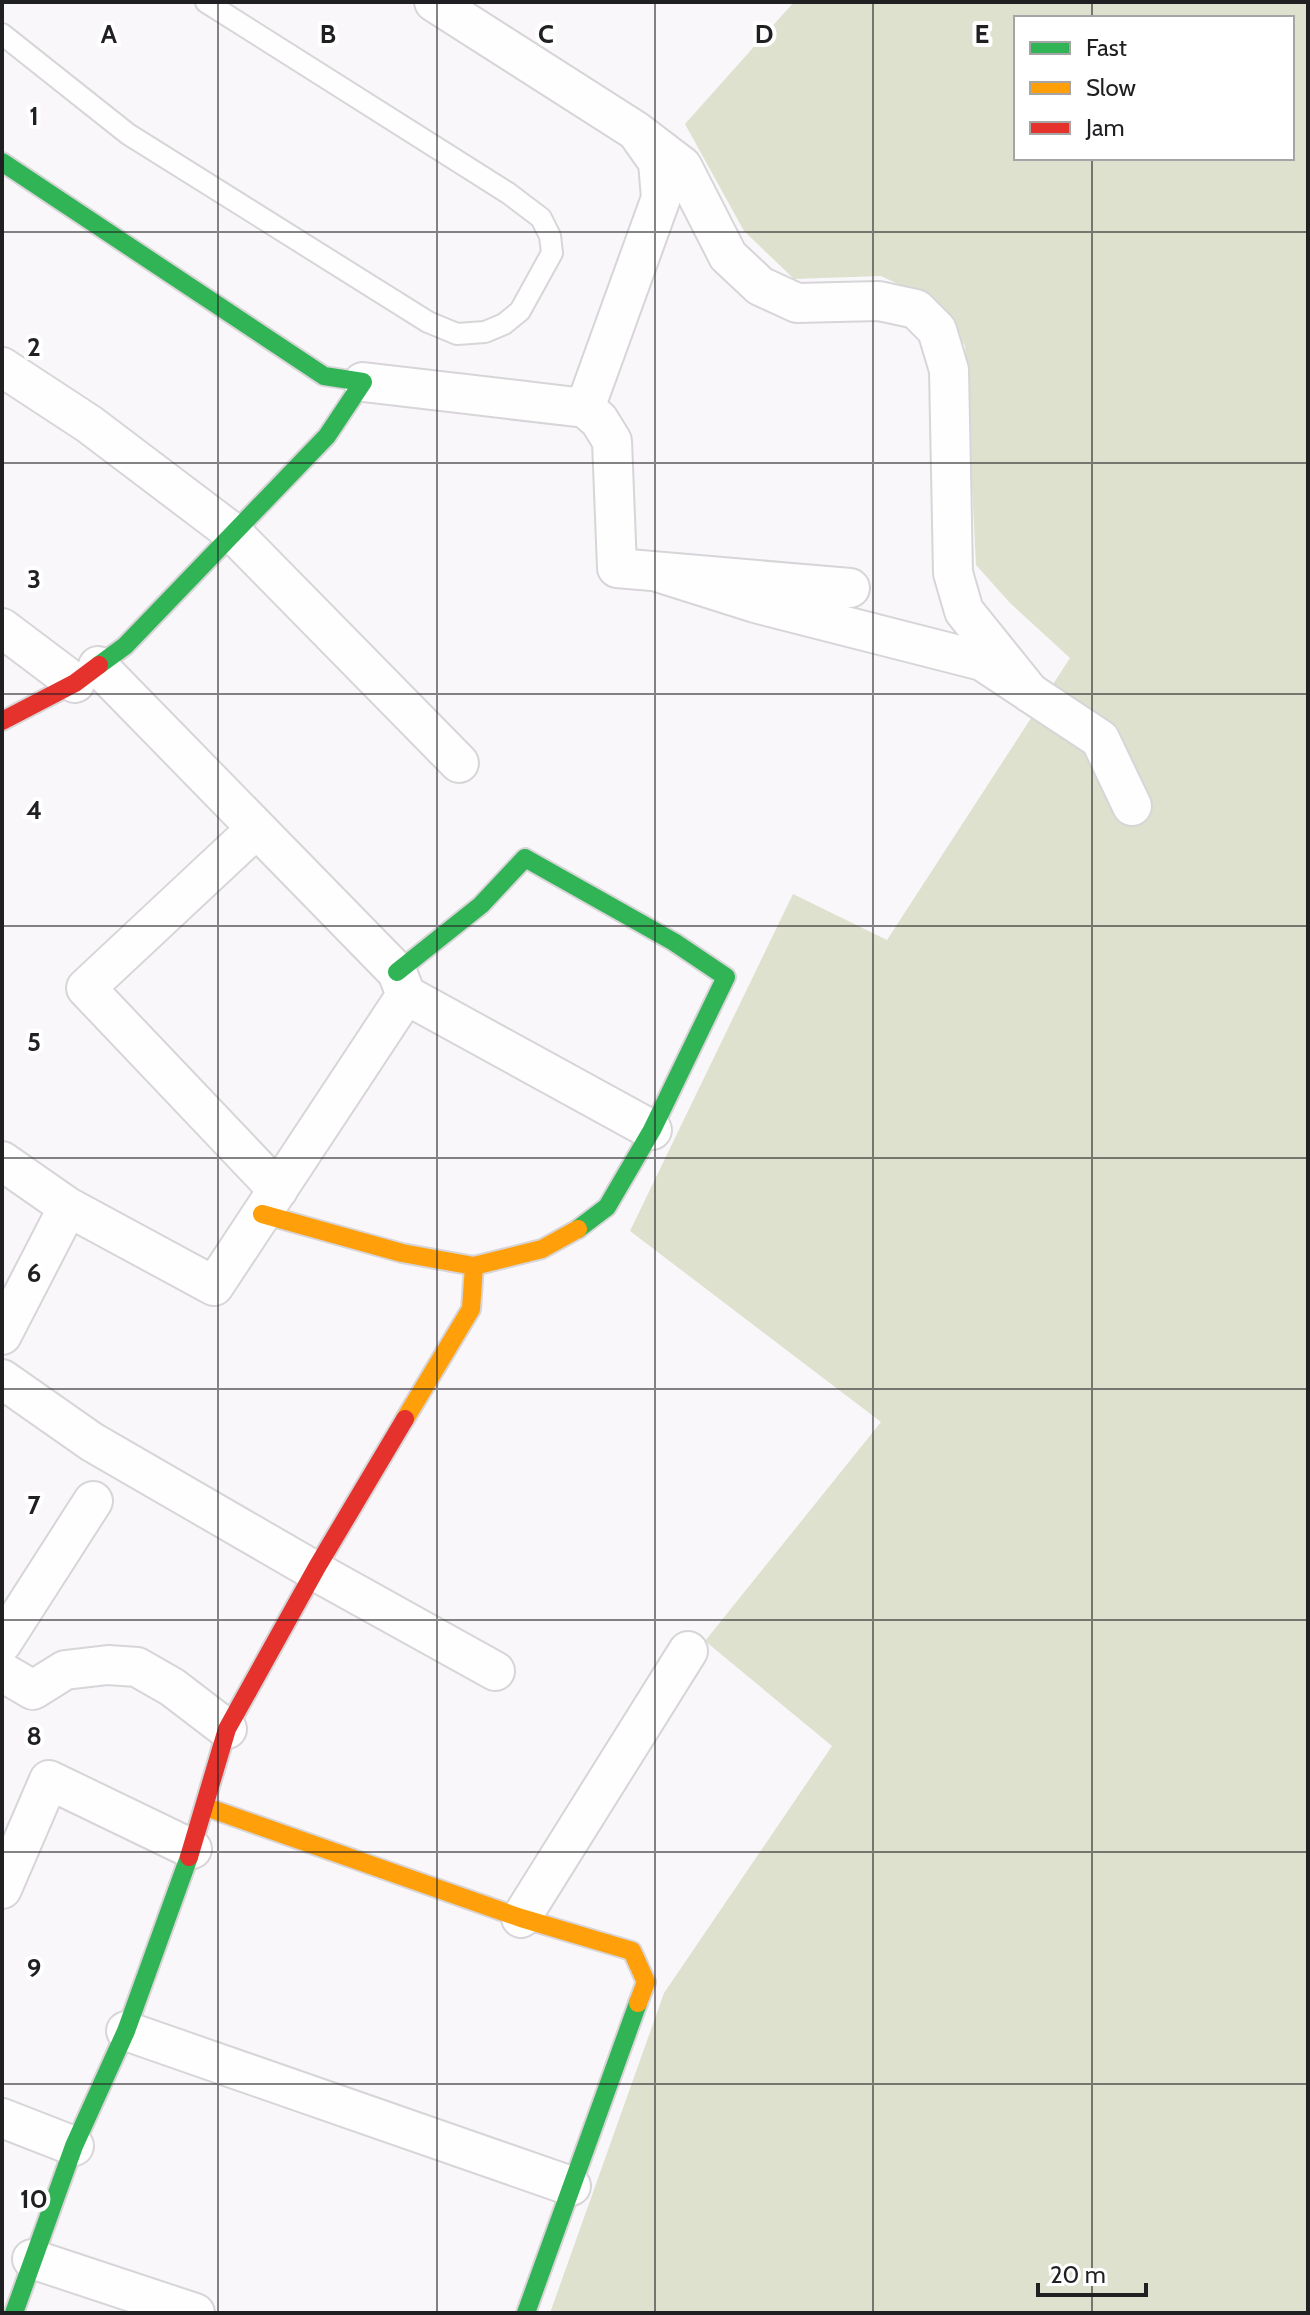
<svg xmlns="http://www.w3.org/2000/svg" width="1310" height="2315" font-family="Cabin,sans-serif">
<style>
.forest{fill:#dee1cd;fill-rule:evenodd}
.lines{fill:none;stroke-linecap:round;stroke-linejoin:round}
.lane-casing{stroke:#d7d5d8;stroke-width:24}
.street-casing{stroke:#d7d5d8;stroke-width:42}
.fast-casing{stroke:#d7d5d8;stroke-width:22}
.slow-casing{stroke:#d7d5d8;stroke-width:22}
.jam-casing{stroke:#d7d5d8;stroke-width:22}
.lane{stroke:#fefefe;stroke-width:20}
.street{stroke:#fefefe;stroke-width:38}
.fast{stroke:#30b455;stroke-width:18}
.slow{stroke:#ff9f0a;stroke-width:18}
.jam{stroke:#e5322d;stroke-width:18}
.grid{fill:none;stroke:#201f21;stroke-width:2;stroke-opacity:0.55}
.grid-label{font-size:26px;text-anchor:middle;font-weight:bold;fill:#201f21;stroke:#fff;stroke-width:8;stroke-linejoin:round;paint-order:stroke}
</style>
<rect width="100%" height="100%" fill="#faf7fb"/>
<path class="forest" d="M794 2H1308V2313H550L664 1993 832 1746 705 1641 881 1422 630 1231 793 894 887 940 1070 658 1010 603 976 565 965 346 936 302 881 276 794 279 744 231 685 124ZM1016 18H1292V158H1016Z"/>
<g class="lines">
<g class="lane-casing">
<path id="lane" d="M2 34 128 134 428 322 457 334 485 332 504 324 520 311 552 253 550 236 541 218 508 193 206 2"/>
</g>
<g class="street-casing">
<path id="street" d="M636 131 682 166 728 256 760 286 797 303 879 301 916 309 937 330 949 370 953 573 964 611 1030 693
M2 367 89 424 233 533 459 763
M363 382 585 408 661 198 658 162 636 131 434 2
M585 408 599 420 612 441 617 568 850 588
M657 572 755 603 982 661 1100 739 1132 806
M2 628 75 683
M98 666 397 972 406 995 652 1130
M256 829 86 988 278 1190
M2 1161 68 1207 214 1286 406 995
M2 1335 68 1207
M2 1379 92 1442 315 1571 495 1671
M2 1643 93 1501
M2 1672 33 1690 65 1670 108 1665 137 1667 172 1687 227 1729
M2 1889 49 1780 192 1849
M521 1918 688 1651
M126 2031 571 2186
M2 2118 74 2146
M32 2259 195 2313"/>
</g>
<g class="fast-casing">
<path id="fast" d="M2 162 324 376 363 382 327 436 125 646 99 665
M397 972 481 905 525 858 674 942 726 977 652 1130 607 1207 578 1229
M14 2313 74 2146 126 2031 189 1857
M526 2313 638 2003"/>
</g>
<g class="slow-casing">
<path id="slow" d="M262 1214 402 1253 474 1266 542 1249 578 1229
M405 1419 471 1309 474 1266
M206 1807 521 1918 632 1951 646 1982 638 2003"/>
</g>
<g class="jam-casing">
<path id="jam" d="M2 721 75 683 99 665
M189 1857 227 1729 317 1567 405 1419"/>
</g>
<use href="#lane" class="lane"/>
<use href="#street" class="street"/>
<use href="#fast" class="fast"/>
<use href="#slow" class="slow"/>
<use href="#jam" class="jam"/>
</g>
<path class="grid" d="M218 2V2313M437 2V2313M655 2V2313M873 2V2313M1092 2V18M1092 158V2313M2 232H1308M2 463H1308M2 694H1308M2 926H1308M2 1158H1308M2 1389H1308M2 1620H1308M2 1852H1308M2 2084H1308"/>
<g class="grid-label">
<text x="109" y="43">A</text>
<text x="328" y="43">B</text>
<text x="546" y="43">C</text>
<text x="764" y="43">D</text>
<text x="982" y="43">E</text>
<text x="34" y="125">1</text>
<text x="34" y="356">2</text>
<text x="34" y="588">3</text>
<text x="34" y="819">4</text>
<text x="34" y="1051">5</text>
<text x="34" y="1282">6</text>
<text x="34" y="1514">7</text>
<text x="34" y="1745">8</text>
<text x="34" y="1977">9</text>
<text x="34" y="2208">10</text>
</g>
<rect width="1310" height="2315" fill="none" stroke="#201f21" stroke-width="8"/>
<rect x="1014" y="16" width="280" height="144" fill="#ffffff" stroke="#a6a5a6" stroke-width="2"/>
<rect x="1030" y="42" width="40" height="12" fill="#30b455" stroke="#a6a5a6" stroke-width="2"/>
<text x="1086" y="56" font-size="24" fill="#201f21">Fast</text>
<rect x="1030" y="82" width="40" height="12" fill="#ff9f0a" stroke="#a6a5a6" stroke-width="2"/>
<text x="1086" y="96" font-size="24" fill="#201f21">Slow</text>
<rect x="1030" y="122" width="40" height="12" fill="#e5322d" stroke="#a6a5a6" stroke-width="2"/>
<text x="1086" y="136" font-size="24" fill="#201f21">Jam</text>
<path d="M1038 2283v12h108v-12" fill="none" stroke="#201f21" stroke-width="4"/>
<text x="1050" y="2283" font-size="24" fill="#201f21" stroke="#ffffff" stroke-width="6" paint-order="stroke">20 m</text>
</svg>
